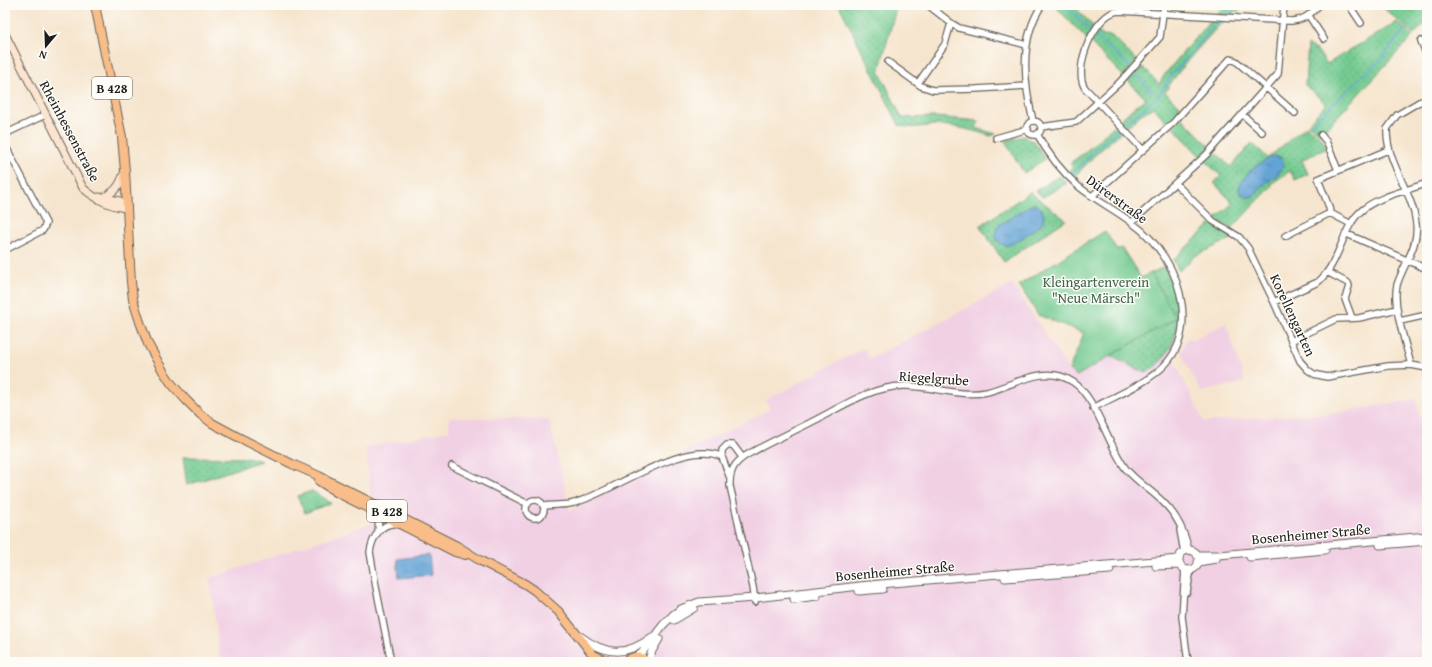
<svg xmlns="http://www.w3.org/2000/svg" width="1432" height="667" font-family="'Gentium Book Plus',serif">
<style>
.built{fill:#f1d0e4}
.grass{fill:url(#grass-dots);stroke:#487456}
.garden{fill:#74cb91;stroke:#487456}
.water{fill:url(#water-ripples);stroke:#406079}
.lines{fill:none;stroke-linecap:round;stroke-linejoin:round}
.stream{stroke:#64a3d6;stroke-width:1.5}
.minor-casing{stroke:#68625a;stroke-width:8}
.tertiary-casing{stroke:#68625a;stroke-width:9}
.secondary-casing{stroke:#68625a;stroke-width:9}
.primary-casing{stroke:#68625a;stroke-width:10}
.minor{stroke:#fff;stroke-width:5.5}
.tertiary{stroke:#fff;stroke-width:7}
.secondary{stroke:#fce5d0;stroke-width:7}
.primary{stroke:#f8bd89;stroke-width:8}
.labels{text-anchor:middle;dominant-baseline:central;stroke-width:3;stroke-linejoin:round;paint-order:stroke}
.shield{fill:#fdfcf7;stroke:#605f5e;stroke-width:1}
.shield-label{font-size:13px;font-weight:bold;fill:#1c1c1c}
.street-label{font-size:14px;fill:#1c1c1c;stroke:#fdfcf7}
.park-label{font-size:14px;fill:#3f624b;stroke:#fdfcf7}
</style>
<defs>
<pattern id="grass-dots" width="8" height="8" patternUnits="userSpaceOnUse"><rect width="8" height="8" fill="#74cb91"/><path d="M2 2h.1M6 6h.1" fill="none" stroke="#64ae7c" stroke-width="1.8" stroke-linecap="round"/></pattern>
<pattern id="water-ripples" width="26" height="14" patternUnits="userSpaceOnUse"><rect width="26" height="14" fill="#64a3d6"/><path d="M2 4q2-2 4 0t4 0M15 11q2-2 4 0t4 0" fill="none" stroke="#5284ad"/></pattern>
</defs>
<rect width="100%" height="100%" fill="#fdfcf7"/>
<filter id="ink" filterUnits="userSpaceOnUse"><feTurbulence type="fractalNoise" baseFrequency=".025" numOctaves="2"/><feDisplacementMap in="SourceGraphic" scale="8" xChannelSelector="R" yChannelSelector="G"/><feConvolveMatrix kernelMatrix="1 2 1 2 8 2 1 2 1" color-interpolation-filters="sRGB"/></filter>
<filter id="wash" filterUnits="userSpaceOnUse"><feTurbulence type="fractalNoise" baseFrequency=".012" numOctaves="4" result="noise"/><feDisplacementMap in="SourceGraphic" scale="16" xChannelSelector="R" yChannelSelector="G"/><feGaussianBlur stdDeviation="0.9" result="paint"/><feColorMatrix in="noise" values="0 0 0 0 0 0 0 0 0 0 0 0 0 0 0 0 0 1.4 0 .05"/><feComposite in="paint" operator="in"/></filter>
<g filter="url(#wash)">
<rect width="100%" height="100%" fill="#f6e5ce"/>
<path class="built" d="M1012 284 1069 370 1077 376 1176 318 1175 362 1204 422 1336 413 1416 399 1427 446V662H220L210 578 373 523 366 447 449 431V417L549 420 570 510 770 409 766 400 864 348 870 359Z
M1226 323 1245 382 1201 392 1181 353 1185 341 1190 338 1192 340Z"/>
<path class="grass" d="M839 5H897L879 71 902 118 936 117 979 121 976 128 996 134 991 136C974 131 957 126 939 125 925 125 913 130 899 125Z
M1054 5H1073L1094 27 1087 39Z
M1225 5H1240L1239 11H1233V16L1218 15V12Z
M1380 5H1400L1412 11 1415 5H1427V22L1414 34Z
M1211 19 1224 20C1203 43 1181 66 1165 92L1183 109 1169 124 1153 107 1140 115 1126 128 1119 121 1134 107 1146 99 1127 80 1137 69 1140 71 1143 67 1159 84 1165 74Z
M1397 22 1413 36 1321 134 1308 124 1326 104 1305 85 1308 45 1310 47 1311 46 1314 50 1316 49 1327 64Z
M1098 31 1102 35 1112 36 1137 61 1123 76 1091 43Z
M1182 118 1210 147 1201 157 1173 127Z
M1116 124 1122 131 1093 157 1075 176 1069 170 1073 166 1070 163 1084 153Z
M1306 126C1314 132 1324 138 1327 148L1302 160 1308 174 1295 180 1290 171 1271 184 1272 186 1231 229 1215 219 1233 203 1214 183 1221 176 1205 161 1214 151 1231 167 1252 143 1268 158Z
M1024 136 1027 139 1034 141 1045 159 1024 173 1005 141Z
M1059 176 1067 183 1043 197 1035 191Z
M1030 192 1066 220 1004 262 980 226Z
M1212 223 1232 236 1230 239H1231L1195 256 1179 271 1173 260Z
M1164 267C1184 305 1185 348 1146 373L1110 356 1176 318 1151 273Z
M183 457 252 458 261 461 187 485Z
M312 491 331 503 305 513 297 496Z"/>
<path class="garden" d="M1105 231 1117 250 1122 248 1141 278 1151 273 1176 318 1110 356 1077 376 1069 370 1084 333 1038 315 1019 285Z"/>
<path class="water" d="M1274 156 1282 158C1283 161 1284 164 1283 167 1279 177 1265 181 1260 189 1257 193 1255 196 1250 197 1247 198 1244 196 1241 194L1239 188C1243 174 1260 162 1274 156Z
M1034 204C1041 206 1046 214 1043 222 1038 227 1015 244 1008 245 1004 246 1000 244 997 240 994 235 996 229 999 225L1031 205Z
M429 555 431 575 399 578 397 559Z"/>
<g class="lines">
<path class="stream" d="M1065 5 1091 31
M1225 14 1234 5
M1095 36 1124 61 1130 68
M1134 73 1152 92
M1124 124 1157 98 1171 76 1219 20
M1312 124 1382 58 1404 30
M1072 173 1080 167 1096 149 1119 129"/>
</g>
</g>
<g filter="url(#ink)">
<g class="lines">
<g class="minor-casing">
<path id="minor" d="M928 5 951 23 959 28 1027 45
M1349 5 1361 23
M1309 16 1324 39
M1421 41 1427 56
M888 62 921 86 933 90 976 89 1026 86
M918 83 945 44 951 23
M1242 114 1262 132
M1033 121C1024 83 1019 39 1042 5
M1027 128a7 7 0 1 1 14 0a7 7 0 1 1-14 0Z
M1041 127 1076 122 1120 82 1160 37 1164 5
M5 134 45 115
M1037 134C1048 154 1061 171 1078 186 1095 200 1114 209 1131 222 1158 241 1178 272 1182 305 1190 369 1140 383 1093 408
M1321 135 1326 141 1338 170
M996 138 1028 129
M5 145 46 223 43 230 5 250
M1143 150 1085 88C1072 69 1095 12 1119 11L1292 21C1304 20 1311 14 1319 5
M1175 183 1213 221 1239 237 1248 248 1274 302 1300 361 1308 370 1314 374 1327 377 1388 366 1411 365 1427 368
M1092 196 1173 123 1230 59 1236 61 1295 113
M1330 213 1329 207 1318 179 1388 150
M1132 222 1206 155 1278 74 1284 5
M1347 234 1427 269
M1285 236 1330 213 1351 224
M1327 272 1348 283 1349 286 1345 299 1352 318
M1274 302 1318 282C1341 262 1341 229 1361 211 1378 196 1407 191 1427 183
M1400 321 1427 315
M1291 341 1336 319 1359 318 1397 309
M1411 365C1406 344 1392 306 1397 285 1403 265 1419 246 1416 224 1413 191 1386 164 1387 129L1397 115 1419 102 1427 100
M452 466 528 504
M730 478 722 457V450L727 445H733L742 457
M526 509a9 9 0 1 1 18 0a9 9 0 1 1-18 0Z
M543 506C553 504 565 506 574 503 611 493 685 438 722 457
M374 512C379 517 379 524 378 531
M1180 530 1184 552
M1185 569 1182 617 1188 662
M1187 592 1191 569
M755 602 753 587 730 486C729 468 737 460 752 452 776 439 801 428 825 415 849 402 874 387 903 386 931 385 959 398 987 392 1015 385 1045 363 1073 382 1097 398 1108 446 1126 469 1137 482 1151 490 1162 501 1176 514 1185 533 1189 551
M391 662 376 587 370 552C372 538 381 522 397 524"/>
</g>
<g class="tertiary-casing">
<path id="tertiary" d="M1380 545 1427 541
M1179 560a10 10 0 1 1 20 0a10 10 0 1 1-20 0Z
M1197 555H1219L1427 536
M1250 557 1325 550
M1198 562 1216 559
M1156 566 1177 565 1181 566
M1005 578 1110 570
M859 591 883 589
M794 599 817 596
M674 620 694 608
M580 636C605 655 626 657 652 637
M636 656 641 654 663 625 674 614 681 609 699 602 755 598 869 585 1179 559
M648 662 652 651 659 639"/>
</g>
<g class="secondary-casing">
<path id="secondary" d="M5 34 83 188C95 199 112 207 127 208
M99 197 120 201 127 208
M104 197C117 191 120 184 125 171"/>
</g>
<g class="primary-casing">
<path id="primary" d="M95 5 122 137 125 171 131 282 133 300 140 322 148 344 163 371 171 383 186 400 200 414 212 423 236 436 292 464 319 476 457 546 481 561 525 584 534 590 558 611 599 662
M319 481 336 492 455 552 465 555
M594 655 602 659 612 662
M626 662C632 655 640 655 647 662"/>
</g>
<use href="#minor" class="minor"/>
<use href="#tertiary" class="tertiary"/>
<use href="#secondary" class="secondary"/>
<use href="#primary" class="primary"/>
</g>
</g>
<g class="labels">
<g class="shield">
<rect x="92" y="77" width="40" height="22" rx="3"/>
<rect x="367" y="500" width="40" height="22" rx="3"/>
</g>
<g class="shield-label">
<text x="112" y="88">B 428</text>
<text x="387" y="511">B 428</text>
</g>
<g class="street-label">
<text transform="translate(70 131) rotate(62)">Rheinhessenstraße</text>
<text transform="translate(1117 199) rotate(36)">Dürerstraße</text>
<text transform="translate(1293 315) rotate(65)">Korellengarten</text>
<text transform="translate(934 378) rotate(4)">Riegelgrube</text>
<text transform="translate(1311 534) rotate(-5)">Bosenheimer Straße</text>
<text transform="translate(895 571) rotate(-5)">Bosenheimer Straße</text>
</g>
<g class="park-label">
<text x="1096" y="282">Kleingartenverein<tspan x="1096" dy="16">"Neue Märsch"</tspan></text>
</g>
</g>
<rect width="1432" height="667" fill="none" stroke="#fdfcf7" stroke-width="20"/>
<g transform="translate(46 46) rotate(199)" stroke="#fdfcf7" stroke-width="3" paint-order="stroke">
<path d="M0-3L7 15L0 10L-7 15Z" fill="#1c1c1c"/>
<text y="-6" font-size="11" font-weight="bold" text-anchor="middle" fill="#1c1c1c">N</text>
</g>
</svg>
